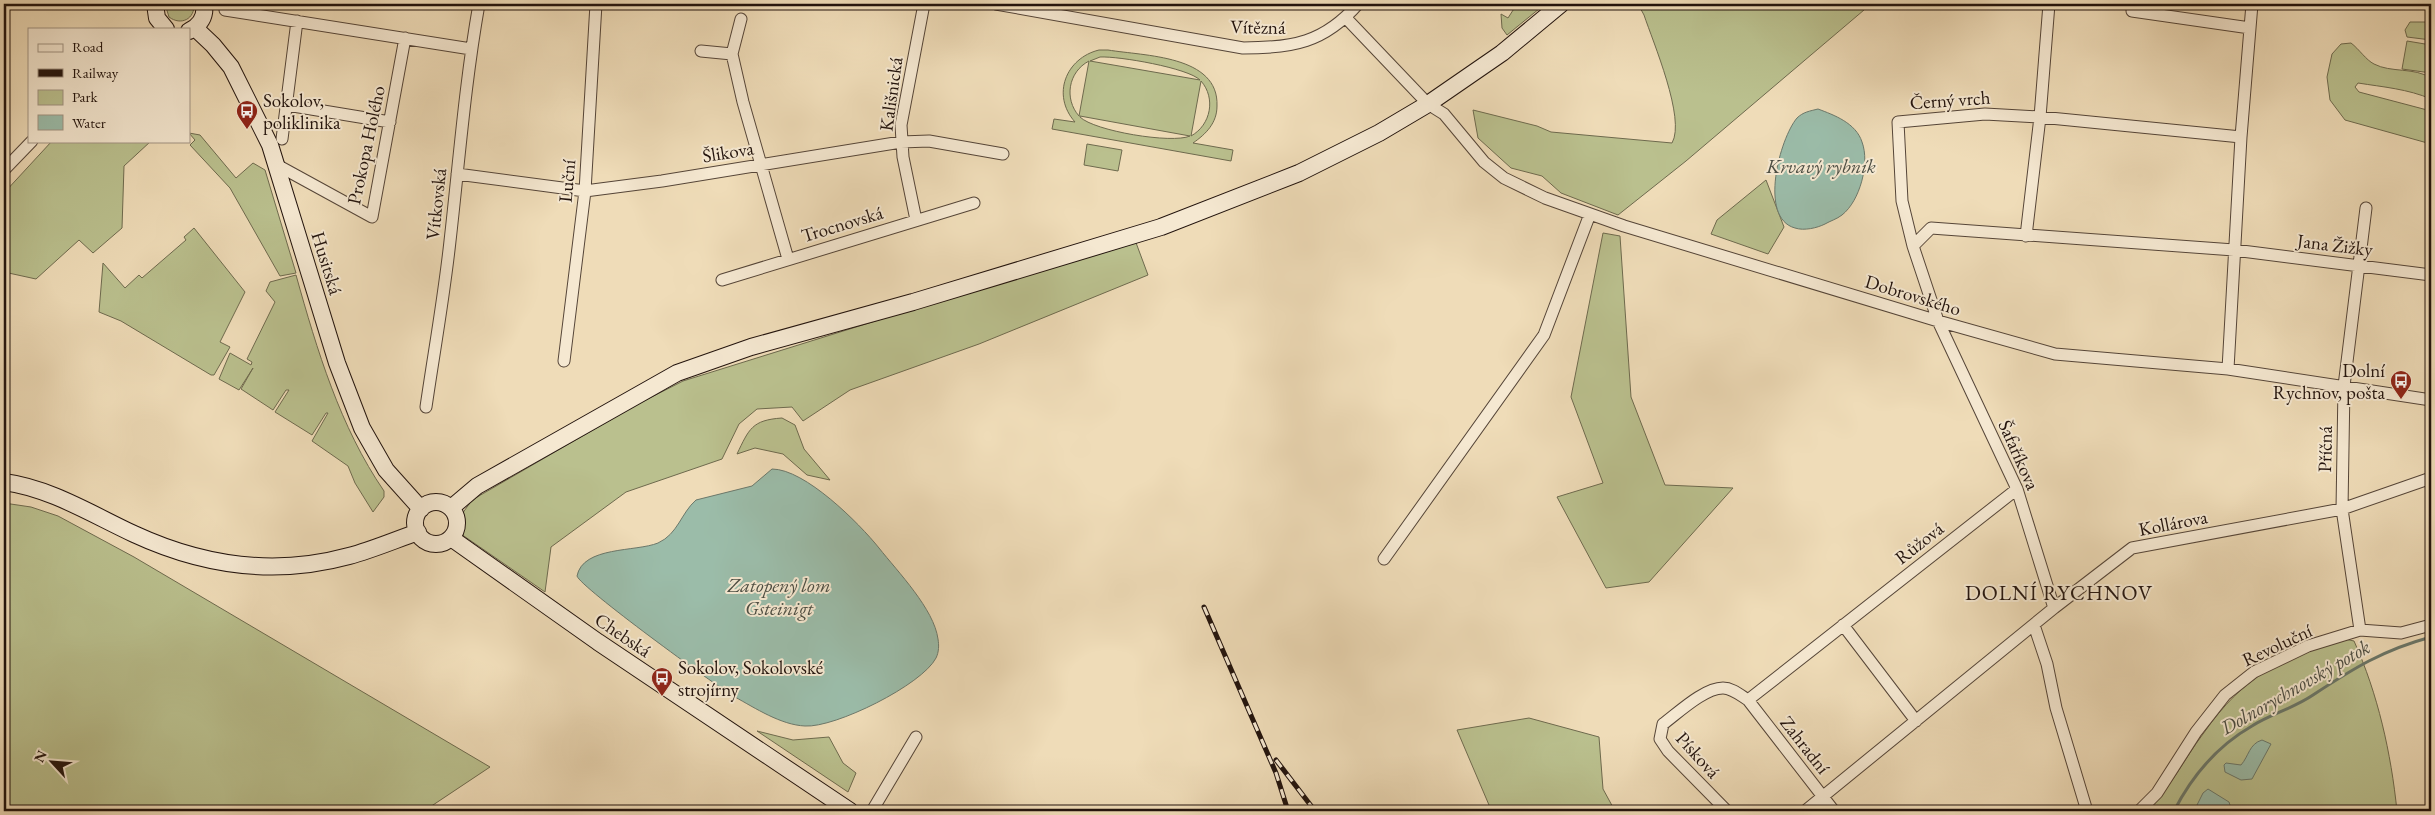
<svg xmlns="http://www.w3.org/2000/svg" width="2435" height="815" font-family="'EB Garamond',serif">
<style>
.green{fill:#bac08e;stroke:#6e6a4e;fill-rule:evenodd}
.water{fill:#9bbca9;stroke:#6b786b}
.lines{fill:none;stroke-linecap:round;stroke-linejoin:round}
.stream{stroke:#6b786b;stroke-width:3}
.street-casing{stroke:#554538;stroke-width:13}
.secondary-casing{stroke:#22130d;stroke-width:18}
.street{stroke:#f5e8d1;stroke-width:11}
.secondary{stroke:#f5e8d1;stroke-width:16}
.rail-casing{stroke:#22130d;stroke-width:5}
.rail{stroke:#f5e8d1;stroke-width:3;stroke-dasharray:9;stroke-linecap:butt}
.labels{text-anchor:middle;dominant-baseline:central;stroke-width:4;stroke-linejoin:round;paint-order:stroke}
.street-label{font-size:19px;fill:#22130d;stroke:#f5e8d1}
.poi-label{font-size:19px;fill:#22130d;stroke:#f5e8d1;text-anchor:start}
.water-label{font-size:20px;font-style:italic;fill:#4c4e44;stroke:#f5e8d1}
.quarter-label{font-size:21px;letter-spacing:1px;fill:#22130d;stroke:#f5e8d1}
</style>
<rect width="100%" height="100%" fill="#efdcb8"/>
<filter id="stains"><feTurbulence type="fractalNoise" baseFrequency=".004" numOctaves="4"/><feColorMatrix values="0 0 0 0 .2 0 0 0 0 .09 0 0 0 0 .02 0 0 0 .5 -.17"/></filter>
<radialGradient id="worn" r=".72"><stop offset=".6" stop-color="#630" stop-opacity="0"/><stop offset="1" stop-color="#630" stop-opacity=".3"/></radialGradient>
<path class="green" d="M165 4H194C195 19 181 26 169 17Z
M1517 4H1545L1507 35 1502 28 1501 14 1508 18Z
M1638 4H1862L1864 10 1686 161 1618 215 1561 193 1542 176 1511 168 1478 138 1473 110 1537 126 1551 132 1672 143C1686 119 1653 42 1644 15Z
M2410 22H2431V40L2407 37 2405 30Z
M2407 41 2431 45V73L2402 69Z
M2351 43C2359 49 2366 60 2374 64 2391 73 2414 67 2431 78V99C2408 89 2383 87 2358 83L2355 87 2359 92 2431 111V144L2345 120 2330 100 2327 77 2332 54 2341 44Z
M1099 50H1108C1144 56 1219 55 1217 106 1217 123 1206 134 1193 143L1233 150 1231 161 1052 129 1054 119 1075 122C1051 95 1066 58 1099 50ZM1100 57C1119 56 1188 68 1200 80L1090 61ZM1089 61 1079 116C1064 99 1068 72 1089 61ZM1201 81C1216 98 1211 125 1191 136ZM1080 117V116L1190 136C1172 144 1094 131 1080 117Z
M189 133 200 135 236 178 253 163 265 170 296 273 280 276 230 188 190 145 195 140Z
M52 141H151L124 166 122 228 93 253 79 240 36 279 4 272V193Z
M1087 144 1122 150 1118 171 1084 165Z
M1766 180 1784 227 1768 254 1711 234 1717 220Z
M194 228 245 292 220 342 230 347 214 375H211L121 321 99 312 103 263 125 288 139 275 142 278 186 240 184 237Z
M1603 233 1620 236 1631 397 1665 485 1733 488 1649 582 1606 588 1557 497 1603 483 1571 397Z
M1135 240 1148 275 979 344 850 390 803 421 792 407 757 409 739 424 722 459 626 492 551 547 545 592 461 534 462 514 472 500 636 405 683 381Z
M296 275C317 350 340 427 384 491V497L373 512 355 483 348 466 312 441 328 413H326L312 435 275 412 289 390H286L273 410 241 389 253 368 239 390 219 379 230 353 251 365 252 362 247 359 275 302 266 291 270 282Z
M782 418 795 425 804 449 830 480 807 475 783 454 755 448 737 454C749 429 752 420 782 418Z
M4 503 31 507 58 516 134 557 490 767 424 811H4Z
M2345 639 2354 641C2378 694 2391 753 2397 811H2147C2170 789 2184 759 2203 734 2245 674 2278 661 2345 639Z
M1529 718 1599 737 1603 789 1615 811H1489V805L1457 730Z
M757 731 793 740 829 737 843 763 856 773 848 792Z"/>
<path class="water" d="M1818 109C1834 115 1856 123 1862 142 1870 163 1860 201 1842 215 1837 219 1830 221 1825 224 1817 228 1804 231 1795 228 1758 218 1780 138 1797 118 1803 112 1810 111 1818 109Z
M772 469C805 469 859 523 879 548 898 572 934 609 938 639 939 645 939 652 936 658 922 685 835 728 805 726 781 725 755 708 735 697 716 686 580 587 577 576 583 546 636 552 658 543 678 534 681 513 696 500L752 486Z
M2262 740 2271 744 2252 779 2241 780 2225 772 2224 765 2226 763 2241 765C2249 756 2249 744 2262 740Z
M2208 789 2229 802 2232 811H2194L2203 793Z"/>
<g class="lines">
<path class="stream" d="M2174 811C2192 776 2217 746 2252 726 2271 714 2294 708 2313 695 2354 668 2383 650 2431 637"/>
<g class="street-casing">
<path id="street" d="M226 4 225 10 471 49
M996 4 1243 48C1292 48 1324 43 1358 4
M2132 11 2250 28
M1346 18 1428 104 1444 114 1484 162 1504 178 1545 198 1624 226 1938 321 2055 354 2228 369 2431 400
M741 19 732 54 743 102 788 259
M701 51 732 54
M287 105 390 122
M282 139 297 21
M277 165 372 217 405 38
M4 170 32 141
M457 174 585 191 662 181 901 142 929 141 1003 154
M916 220 903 157 901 125 924 4
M2026 236 2040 117 2049 4
M1913 246 1931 228 2234 250 2431 275
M722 280 974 203
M564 361 585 191 596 4
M2228 369 2241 137 2252 4
M426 407C434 352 444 297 450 241 459 162 465 83 479 4
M1384 559 1544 335 1590 214
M2054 608 2017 489 1938 321 1913 246 1902 201 1898 122 1985 114 2040 117 2241 137
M1843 625 1916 721
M2034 625 2047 664 2056 708 2087 811
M2360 630 2342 509 2344 386 2366 208
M1748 700 2017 489
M872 811 916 737
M1727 811 1668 751 1660 739 1663 724C1678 713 1704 688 1723 688 1732 688 1740 695 1748 700L1834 811
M1805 811 2054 608 2132 548 2342 509 2431 478
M2139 811 2157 793 2196 732 2225 695 2254 672 2308 646 2360 630 2401 633 2431 625"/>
</g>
<g class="secondary-casing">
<path id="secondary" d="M155 4 157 18 166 29
M195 28 213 45 231 67 270 145 337 363 362 428 386 470 421 509
M189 31C200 26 206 16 204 4
M4 482C50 488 93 515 134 534 203 566 276 576 349 556 372 550 395 540 418 532
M415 523a21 21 0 1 1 42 0a21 21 0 1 1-42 0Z
M451 508 477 486 677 373 751 347 913 302 1161 227 1299 173 1379 133 1428 104 1502 53 1561 4
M451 538 598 642 850 811"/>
</g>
<use href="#street" class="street"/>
<use href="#secondary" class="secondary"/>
<g class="rail-casing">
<path id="rail" d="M1204 607 1276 773 1288 811
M1276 760 1315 811"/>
</g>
<use href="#rail" class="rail"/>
</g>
<defs>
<g id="bus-pin" transform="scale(1.125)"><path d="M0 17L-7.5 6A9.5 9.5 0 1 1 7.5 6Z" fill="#8f2418" stroke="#f5e8d1"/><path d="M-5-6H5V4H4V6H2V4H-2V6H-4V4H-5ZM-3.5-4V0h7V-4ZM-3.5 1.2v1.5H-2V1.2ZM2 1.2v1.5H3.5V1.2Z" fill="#fff"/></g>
</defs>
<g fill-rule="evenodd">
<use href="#bus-pin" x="247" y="111"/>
<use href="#bus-pin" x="2401" y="381"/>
<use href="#bus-pin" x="662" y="678"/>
</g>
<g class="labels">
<g class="street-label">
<text transform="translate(1258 27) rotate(1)">Vítězná</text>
<text transform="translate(891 94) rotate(-82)">Kališnická</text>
<text transform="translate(1950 100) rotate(-4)">Černý vrch</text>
<text transform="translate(366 145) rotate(-78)">Prokopa Holého</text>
<text transform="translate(728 152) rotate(-9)">Šlikova</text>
<text transform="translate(567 181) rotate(-85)">Luční</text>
<text transform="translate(436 204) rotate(-84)">Vítkovská</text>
<text transform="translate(842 224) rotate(-17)">Trocnovská</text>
<text transform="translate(2335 245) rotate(7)">Jana Žižky</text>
<text transform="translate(327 263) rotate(73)">Husitská</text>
<text transform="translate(1913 295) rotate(17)">Dobrovského</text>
<text transform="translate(2325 449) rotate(-89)">Příčná</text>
<text transform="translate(2019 455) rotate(66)">Šafaříkova</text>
<text transform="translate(2173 523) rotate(-11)">Kollárova</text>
<text transform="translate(1919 543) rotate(-38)">Růžová</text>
<text transform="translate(623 635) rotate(34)">Chebská</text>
<text transform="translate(2277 645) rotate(-25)">Revoluční</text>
<text transform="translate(1805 745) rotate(52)">Zahradní</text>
<text transform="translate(1698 755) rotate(48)">Písková</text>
</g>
<g class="poi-label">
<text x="263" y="100">Sokolov,<tspan x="263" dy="22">poliklinika</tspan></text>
<text x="2385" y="370" text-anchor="end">Dolní<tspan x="2385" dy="22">Rychnov, pošta</tspan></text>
<text x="678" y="667">Sokolov, Sokolovské<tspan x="678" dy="22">strojírny</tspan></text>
</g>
<g class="water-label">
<text x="1821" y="166">Krvavý rybník</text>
<text x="779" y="585">Zatopený lom<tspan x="779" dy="23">Gsteinigt</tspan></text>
<text transform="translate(2295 687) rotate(-30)">Dolnorychnovský potok</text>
</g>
<g class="quarter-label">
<text x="2059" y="592">DOLNÍ RYCHNOV</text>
</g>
</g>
<rect width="2435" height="815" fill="none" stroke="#efdcb8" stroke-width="20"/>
<rect x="5" y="5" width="2425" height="805" fill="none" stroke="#22130d" stroke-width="2.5"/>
<rect x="10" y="10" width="2415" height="795" fill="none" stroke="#22130d"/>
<rect x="28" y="28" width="162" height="115" fill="#f5e8d1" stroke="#a19383"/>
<rect x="38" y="44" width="25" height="8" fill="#f5e8d1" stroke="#a19383"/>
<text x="72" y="52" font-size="15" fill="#22130d">Road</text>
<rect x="38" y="69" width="25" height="8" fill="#22130d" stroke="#a19383"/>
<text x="72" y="78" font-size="15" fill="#22130d">Railway</text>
<rect x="38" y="90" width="25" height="15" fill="#bac08e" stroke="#a19383"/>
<text x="72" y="102" font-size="15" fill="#22130d">Park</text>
<rect x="38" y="115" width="25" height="15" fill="#9bbca9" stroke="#a19383"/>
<text x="72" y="128" font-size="15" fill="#22130d">Water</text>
<g transform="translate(52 762) rotate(296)" stroke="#f5e8d1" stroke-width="4" paint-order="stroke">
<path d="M0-4L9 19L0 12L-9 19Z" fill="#22130d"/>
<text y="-8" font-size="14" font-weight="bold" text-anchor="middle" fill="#22130d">N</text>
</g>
<rect width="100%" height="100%" filter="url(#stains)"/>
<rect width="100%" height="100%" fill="url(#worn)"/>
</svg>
